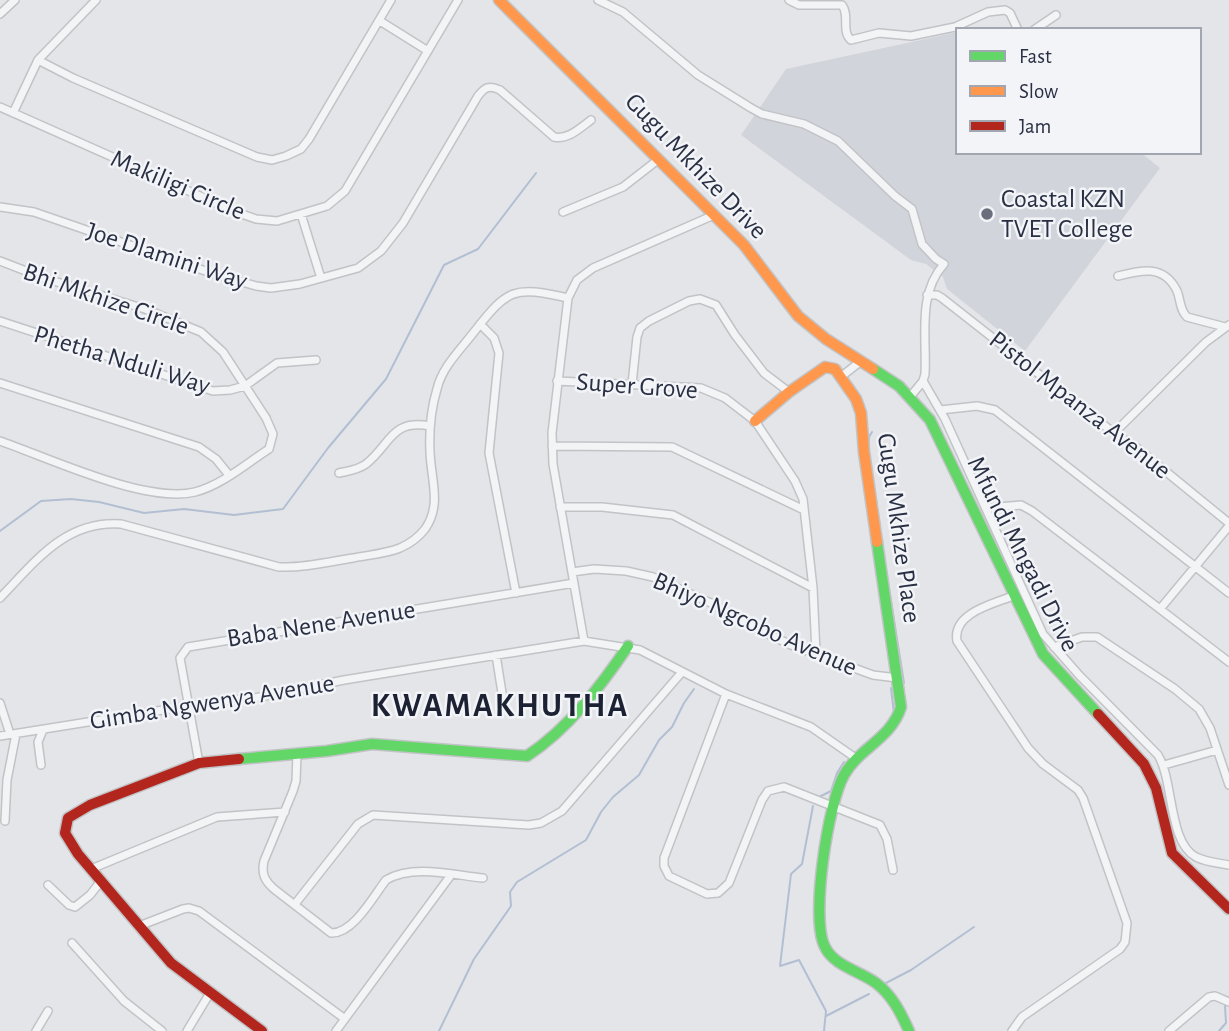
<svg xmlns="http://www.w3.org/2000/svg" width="1229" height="1031" font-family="'Alegreya Sans',sans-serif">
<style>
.built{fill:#d2d4db}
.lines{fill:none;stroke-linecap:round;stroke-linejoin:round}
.stream{stroke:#b2bfd3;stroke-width:2}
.street-casing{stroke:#c2c3c6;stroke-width:10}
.fast-casing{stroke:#c2c3c6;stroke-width:13}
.slow-casing{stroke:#c2c3c6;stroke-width:13}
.jam-casing{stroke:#c2c3c6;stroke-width:13}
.street{stroke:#f3f4f6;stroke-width:7}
.fast{stroke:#63d668;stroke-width:10}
.slow{stroke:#ff974d;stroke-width:10}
.jam{stroke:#b3261e;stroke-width:10}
.poi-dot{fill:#6b6f7d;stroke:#f2f4f8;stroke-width:2.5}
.labels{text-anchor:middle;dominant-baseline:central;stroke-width:5;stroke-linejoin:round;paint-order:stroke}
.street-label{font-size:26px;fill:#2a3043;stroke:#f2f4f8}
.poi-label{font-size:26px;fill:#2a3043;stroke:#f2f4f8;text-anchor:start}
.district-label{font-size:33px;font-weight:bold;letter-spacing:2px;fill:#1c2233;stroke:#f2f4f8}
</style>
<rect width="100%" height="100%" fill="#e4e5e8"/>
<path class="built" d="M958 32V152H1140L1160 168 1025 351 947 289 943 277 926 264 911 260 741 135 786 69Z"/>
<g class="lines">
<path class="stream" d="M869 453V437L872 432
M0 531 41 501 71 499 99 502 144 513 184 509 234 515 283 509 328 448 386 379 444 265 478 249 536 173
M886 570 904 683
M891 688 894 714 892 718
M860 748 886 726
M819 797 831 791 837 773 844 762
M813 806 802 864 791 874 780 966 799 960 826 1011 824 1031
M884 984 911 970 974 927
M826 1016 869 994
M439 1031 474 959 511 906 510 892 517 882 586 840 601 812 613 797 639 775 659 740 672 727 684 703 694 689
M1219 1031 1226 1023 1225 1006"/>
<g class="street-casing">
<path id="street" d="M598 0 623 12 698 75 751 108 762 114 804 124 838 141 895 196 912 209 922 244 936 259 944 264C917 294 927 337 925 374L923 381 910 397
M789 0 799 5H842C850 15 841 32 851 40L879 33 911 36 955 27 988 12 1005 10 1010 13 1018 30
M0 14 15 0
M380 21 428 51
M1034 30 1056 15
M38 60 73 78 257 157 272 160 286 156 301 149 309 139 391 0
M0 107 236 212 256 219 277 221 327 206 345 191 458 0
M13 113 38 60 96 0
M0 207 34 212 217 275 256 286 271 288 300 284 358 268 381 251 403 223 478 96C485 87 489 85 500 90L554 137C568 140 580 128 591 120
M563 212 623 187 659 159
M301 214 321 278
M0 261 44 278 145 309 201 332 223 352 266 418 273 434 269 449C247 463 222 485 195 492 146 504 49 458 0 441
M1118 276C1141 270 1164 264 1177 291 1181 300 1179 309 1187 317L1225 327
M927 295H937L942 298 1114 433 1137 448 1229 523
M0 321 213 391 230 390 245 386 277 363 316 360
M480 324 494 338 499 353 489 453 516 593
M842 376 861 361
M557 381 701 388 725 398 755 421 795 481 803 499 813 588 816 653
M923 381 945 419 1043 634 1079 675 1158 755C1174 781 1168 842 1196 857 1206 862 1218 863 1229 865
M0 383 199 447 216 459 229 475
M632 384 637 337 640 328 649 321 689 301 700 299 716 305 735 335 764 373 789 392
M940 410 977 406 995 410 1229 593
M1114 433 1206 342 1229 325
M552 446 672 447 804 510
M339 473C348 471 358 470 366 464 391 444 391 419 430 426
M560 507H602L673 515 813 588
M986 508 1021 505 1032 511 1229 662
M572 572 594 569 626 571 653 577 713 604 745 623 791 645 873 675 897 678
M0 598C35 562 65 520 121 524L279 567C304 568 328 562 353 558 368 555 385 554 400 548 409 544 418 538 425 529 442 505 431 480 430 452 429 431 431 409 437 389 442 367 461 349 474 332 508 288 514 286 568 298
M1160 609 1229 526
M584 641 553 464 552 433 568 298 577 280 593 268 714 215
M1054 647 1082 637H1097L1175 689 1199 709 1210 728 1229 785
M496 655 503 699
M726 694 664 858V866L669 876 707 894 718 893 729 883 762 800 768 791 784 787 880 825 887 839 893 870
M0 703 10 734
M0 736 213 702 254 698 344 680 584 641 640 650 726 694 811 727 857 759
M297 754 296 781 293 791 264 861C261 874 265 881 274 889L331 933C353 934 373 897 386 880 413 864 453 875 483 878
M199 763 180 658 188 647 574 583
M41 765 38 742 43 730
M1164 765 1217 750
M5 821 7 780 16 734
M91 869 217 817 285 812
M48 885 69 905 75 907 90 895 101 881
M295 904 358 824 373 815 529 825 541 823 562 811 682 672
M139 926 183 909 189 908 199 911 345 1019
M72 943 124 1001 162 1031
M36 1031 48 1011
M187 1031 210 993
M336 1031 451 875
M1012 1031 1022 1017 1120 949 1125 942 1127 923 1083 798 1078 790 1043 764 1028 748 957 641C952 613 993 604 1013 596
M1169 1031 1209 997 1215 996 1229 1002"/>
</g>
<g class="fast-casing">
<path id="fast" d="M873 369 899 386 930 420 1043 654 1098 714
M877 542 901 707C891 739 859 748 844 775 828 803 810 919 825 947 834 966 860 971 876 983 892 995 901 1013 909 1031
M239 759 327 751 372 744 527 756C568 729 601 686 628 646"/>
</g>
<g class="slow-casing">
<path id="slow" d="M499 0 744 245 798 316 826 339 873 369
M755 421 789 392 825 367 835 369 856 399 861 413 864 452 877 542"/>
</g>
<g class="jam-casing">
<path id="jam" d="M1098 714 1144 764 1156 788 1172 853 1229 909
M239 759 199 763 90 805 68 818 65 833 78 854 171 963 262 1031"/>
</g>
<use href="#street" class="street"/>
<use href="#fast" class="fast"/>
<use href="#slow" class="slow"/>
<use href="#jam" class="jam"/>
</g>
<circle class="poi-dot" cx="987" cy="214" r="7"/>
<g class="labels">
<g class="street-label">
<text transform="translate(696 166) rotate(46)">Gugu Mkhize Drive</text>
<text transform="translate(178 185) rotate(23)">Makiligi Circle</text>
<text transform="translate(167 256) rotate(18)">Joe Dlamini Way</text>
<text transform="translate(106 299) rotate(19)">Bhi Mkhize Circle</text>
<text transform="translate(122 360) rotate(17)">Phetha Nduli Way</text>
<text transform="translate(637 386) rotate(4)">Super Grove</text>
<text transform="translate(1080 405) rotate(38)">Pistol Mpanza Avenue</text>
<text transform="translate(899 528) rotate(82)">Gugu Mkhize Place</text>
<text transform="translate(1023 554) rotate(63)">Mfundi Mngadi Drive</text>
<text transform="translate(321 624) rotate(-9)">Baba Nene Avenue</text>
<text transform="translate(755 624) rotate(24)">Bhiyo Ngcobo Avenue</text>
<text transform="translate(212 702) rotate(-9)">Gimba Ngwenya Avenue</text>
</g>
<g class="poi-label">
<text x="1001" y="199">Coastal KZN<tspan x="1001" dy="30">TVET College</tspan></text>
</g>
<g class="district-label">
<text x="500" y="706">KWAMAKHUTHA</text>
</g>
</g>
<rect x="956" y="28" width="245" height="126" fill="#f2f4f8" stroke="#a2a6b0" stroke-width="2"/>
<rect x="970" y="51" width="35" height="10" fill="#63d668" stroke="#a2a6b0" stroke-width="2"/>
<text x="1019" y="63" font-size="21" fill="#2a3043">Fast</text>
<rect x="970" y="86" width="35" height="10" fill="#ff974d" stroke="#a2a6b0" stroke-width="2"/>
<text x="1019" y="98" font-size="21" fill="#2a3043">Slow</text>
<rect x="970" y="121" width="35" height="10" fill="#b3261e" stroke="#a2a6b0" stroke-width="2"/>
<text x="1019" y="133" font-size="21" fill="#2a3043">Jam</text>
</svg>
